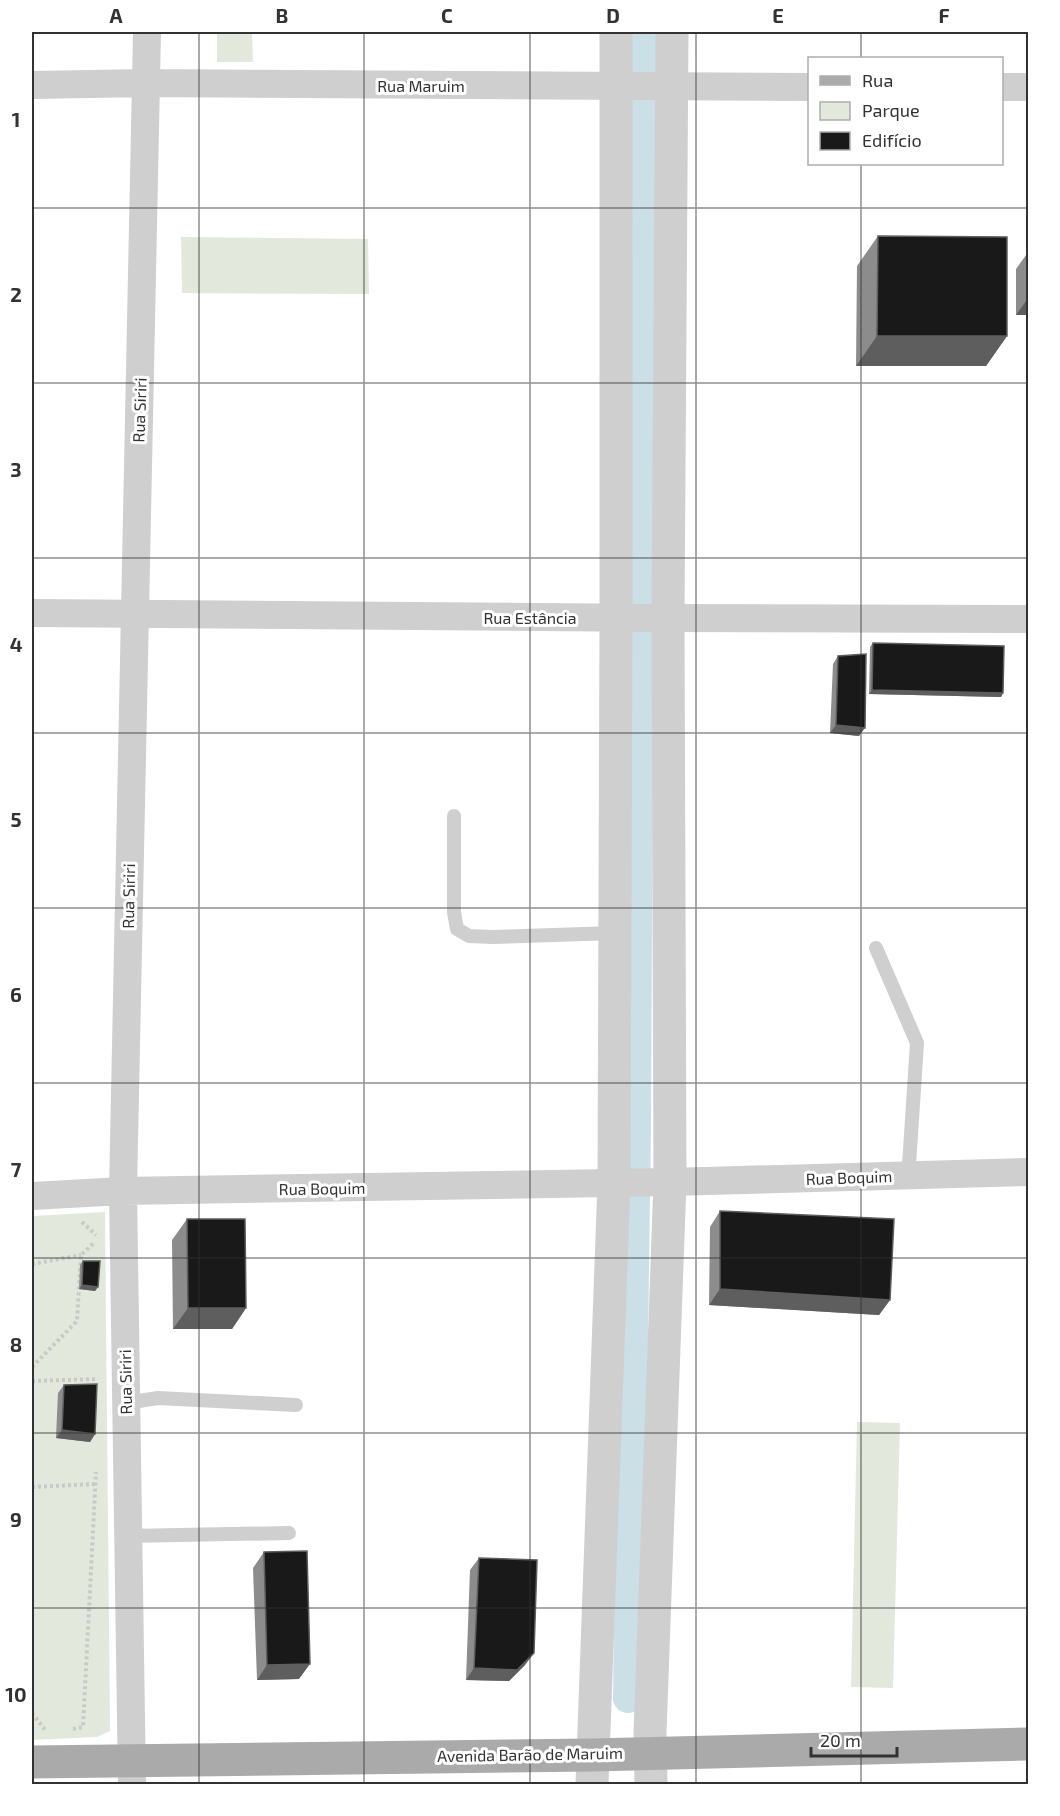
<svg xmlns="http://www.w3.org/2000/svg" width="1060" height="1816" font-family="'Exo 2',sans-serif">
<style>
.green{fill:#e3e8dc}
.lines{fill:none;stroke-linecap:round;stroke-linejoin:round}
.canal{stroke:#cae0e6;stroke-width:30}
.path{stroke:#c9c9c9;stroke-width:4;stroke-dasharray:3 3;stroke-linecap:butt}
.service{stroke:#cfcfcf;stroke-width:14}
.minor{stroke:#cfcfcf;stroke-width:28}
.tertiary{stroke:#cfcfcf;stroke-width:33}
.primary{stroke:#aaa;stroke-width:33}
.wall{fill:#8c8c8c}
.shaded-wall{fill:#5e5e5e}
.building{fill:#191919;stroke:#5e5e5e;stroke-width:1.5}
.grid{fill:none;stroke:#323232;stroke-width:1.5;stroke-opacity:0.55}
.labels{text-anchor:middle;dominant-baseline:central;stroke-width:6;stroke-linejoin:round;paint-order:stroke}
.street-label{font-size:16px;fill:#323232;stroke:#fff}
.neatline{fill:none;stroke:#323232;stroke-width:2}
.grid-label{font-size:20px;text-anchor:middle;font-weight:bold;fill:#323232}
</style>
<rect width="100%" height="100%" fill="#fff"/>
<path class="green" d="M217 32H252L253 62H217Z
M181 237 368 239 369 294 182 293Z
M105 1212 110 1731 97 1737 32 1740V1216Z
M857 1422 900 1423 893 1688 851 1687Z"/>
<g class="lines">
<path class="canal" d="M628 1698 636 1128 642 32"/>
<path class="path" d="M82 1222 96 1235
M32 1264 81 1255
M32 1367 77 1321 81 1255 94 1243
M32 1381 97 1379
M32 1487 96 1484
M32 1713 46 1731
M73 1729 83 1727 96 1472"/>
<path class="service" d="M454 816V912L457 929 469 936 492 937 615 933
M876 948 917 1043 909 1165 912 1175
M126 1403 158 1398 296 1405
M128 1536 289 1533"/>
<path class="minor" d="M32 85 146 83 810 87
M1002 87H1028
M32 613 655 618 1028 619
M32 1196 123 1191 670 1182 1028 1172
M132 1784 123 1191 147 32"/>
<path class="tertiary" d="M592 1784 614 1183 616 618V32
M651 1784 650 1733 670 1182 668 618 672 32"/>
<path class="primary" d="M32 1762 592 1755 1028 1744"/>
</g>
<path class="wall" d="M878 236 1007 336 986 366H856L857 266Z
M1029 251V315H1016V269Z
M873 643 1003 693 1001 697 869 694 870 647Z
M838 656 859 736 830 733 833 664Z
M720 1211 890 1300 879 1315 709 1305 710 1227Z
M187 1219 246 1308 232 1329H173L172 1240Z
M83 1261 98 1287 95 1291 79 1289 80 1265Z
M64 1385 95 1434 90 1442 56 1438 58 1393Z
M264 1552 299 1679 257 1680 253 1568Z
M479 1558 525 1665 509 1681 466 1680 470 1570Z"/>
<path class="shaded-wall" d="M1029 297V315H1016Z
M877 336H1007L986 366H856Z
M872 690 1003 693 1001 697 869 694Z
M836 725 865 728 859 736 830 733Z
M82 1285 98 1287 95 1291 79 1289Z
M720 1289 890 1300 879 1315 709 1305Z
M188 1308H246L232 1329H173Z
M62 1430 95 1434 90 1442 56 1438Z
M534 1653 525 1665 509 1681 466 1680 474 1668Z
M310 1664 299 1679 257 1680 267 1665Z"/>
<path class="building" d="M878 236 1007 237V336H877Z
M873 643 1004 646 1003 693 872 690Z
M866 654 865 728 836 725 838 656Z
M720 1211 894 1219 890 1300 720 1289Z
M187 1219H245L246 1308H188Z
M83 1261H100L98 1287 82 1285Z
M97 1384 95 1434 62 1430 64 1385Z
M307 1551 310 1664 267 1665 264 1552Z
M479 1558 537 1560 534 1653 517 1670 474 1668Z"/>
<path class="grid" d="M199 32V1784M364 32V1784M530 32V1784M696 32V1784M861 32V58M861 164V1784M32 208H1028M32 383H1028M32 558H1028M32 733H1028M32 908H1028M32 1083H1028M32 1258H1028M32 1433H1028M32 1608H1028"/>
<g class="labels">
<g class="street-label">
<text x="421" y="85">Rua Maruim</text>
<text transform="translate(139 410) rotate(-88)">Rua Siriri</text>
<text x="530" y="617">Rua Estância</text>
<text transform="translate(128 896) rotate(-89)">Rua Siriri</text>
<text transform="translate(849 1177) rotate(-2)">Rua Boquim</text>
<text transform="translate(322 1188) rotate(-1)">Rua Boquim</text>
<text transform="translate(125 1382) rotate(-91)">Rua Siriri</text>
<text transform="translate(530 1754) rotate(-1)">Avenida Barão de Maruim</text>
</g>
</g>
<rect width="1060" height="1816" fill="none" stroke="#ffffff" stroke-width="66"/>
<rect x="808" y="57" width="195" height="108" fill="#ffffff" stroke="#adadad" stroke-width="1.5"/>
<rect x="820" y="76" width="30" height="9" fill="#aaaaaa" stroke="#adadad" stroke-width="1.5"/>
<text x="862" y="87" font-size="18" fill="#323232">Rua</text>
<rect x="820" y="102" width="30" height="18" fill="#e3e8dc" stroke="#adadad" stroke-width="1.5"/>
<text x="862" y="117" font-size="18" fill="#323232">Parque</text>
<rect x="820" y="132" width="30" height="18" fill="#191919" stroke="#adadad" stroke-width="1.5"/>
<text x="862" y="147" font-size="18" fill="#323232">Edifício</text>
<path d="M811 1747v9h86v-9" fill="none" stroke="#323232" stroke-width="3"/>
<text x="820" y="1747" font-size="18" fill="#323232" stroke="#ffffff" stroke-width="4.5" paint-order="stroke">20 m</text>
<rect x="33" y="33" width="994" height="1750" class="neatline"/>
<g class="grid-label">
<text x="116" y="23">A</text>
<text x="282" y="23">B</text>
<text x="447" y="23">C</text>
<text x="613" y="23">D</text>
<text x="778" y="23">E</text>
<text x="944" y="23">F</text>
<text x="16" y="127">1</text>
<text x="16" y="302">2</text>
<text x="16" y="477">3</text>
<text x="16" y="652">4</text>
<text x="16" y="827">5</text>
<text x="16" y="1002">6</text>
<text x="16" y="1177">7</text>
<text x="16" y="1352">8</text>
<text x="16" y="1527">9</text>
<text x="16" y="1702">10</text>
</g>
</svg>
